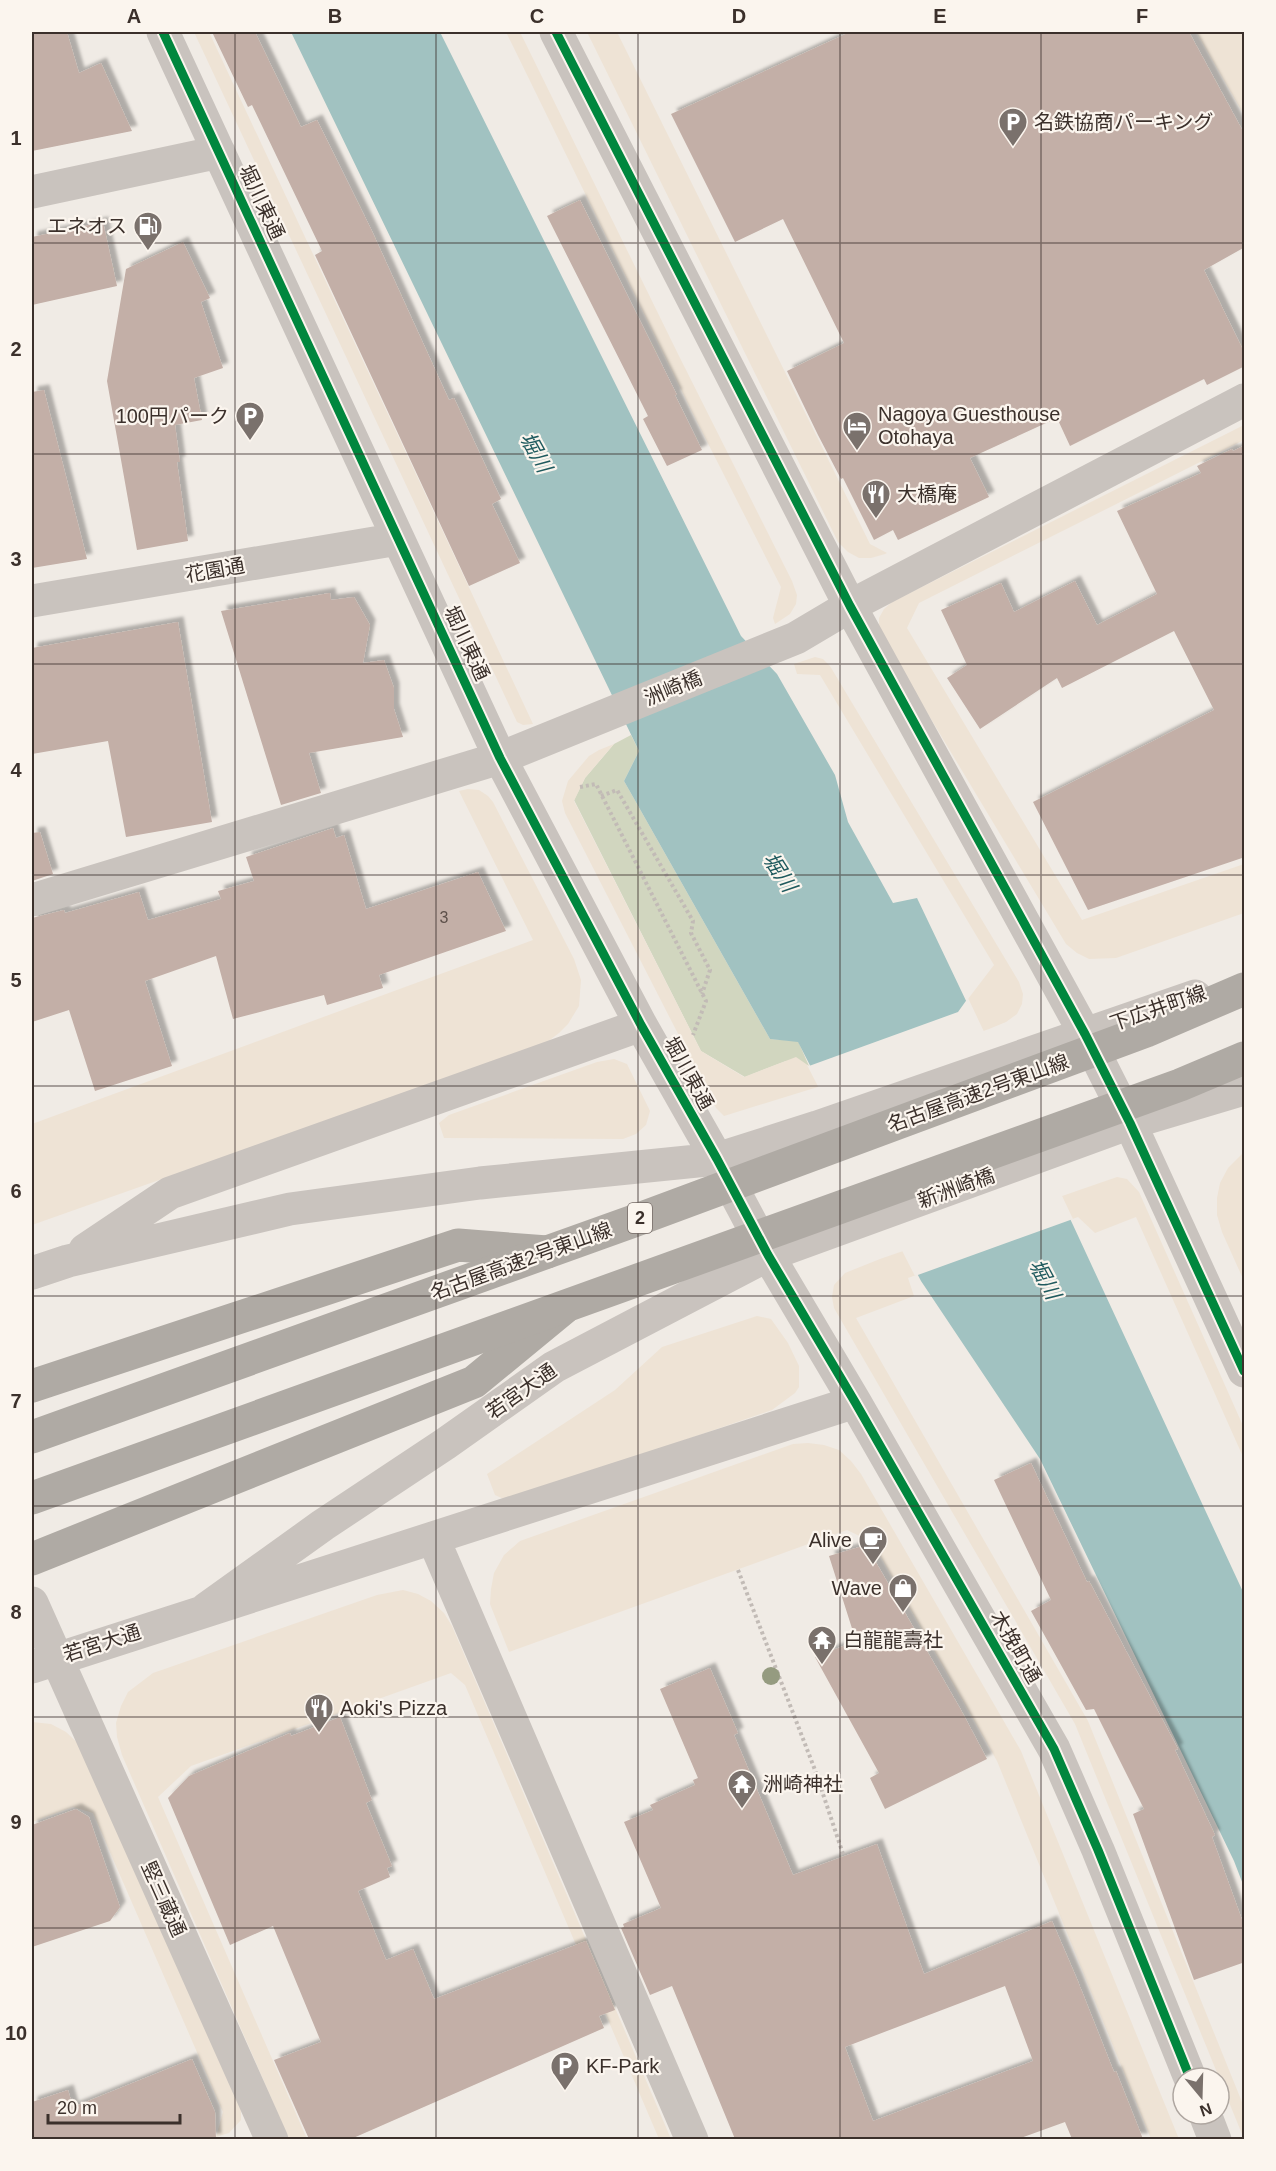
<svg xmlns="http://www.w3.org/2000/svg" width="1276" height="2171" font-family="Arial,'Noto Sans JP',sans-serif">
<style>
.green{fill:#d1d6bf}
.plaza{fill:#eee3d5}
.water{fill:#a1c2c1}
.pier{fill:#f0ebe5}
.building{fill:#c3afa7;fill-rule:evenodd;filter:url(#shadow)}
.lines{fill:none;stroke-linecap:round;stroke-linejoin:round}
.path{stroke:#c2bbb6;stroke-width:4;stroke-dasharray:3 3;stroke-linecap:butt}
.minor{stroke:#c9c3be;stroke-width:33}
.highway{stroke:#afaaa4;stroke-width:33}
.highway-bridge{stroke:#afaaa4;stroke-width:33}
.cycleway-casing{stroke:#fbf5ee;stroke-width:13}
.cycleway{stroke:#00873e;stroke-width:9}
.tree{fill:#959b80}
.grid{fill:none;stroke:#3b302b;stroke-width:1.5;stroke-opacity:0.55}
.labels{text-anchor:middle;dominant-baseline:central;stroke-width:4.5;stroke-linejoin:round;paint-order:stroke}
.number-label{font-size:16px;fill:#5d504a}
.shield{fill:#fbf5ee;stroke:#756b66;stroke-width:1.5}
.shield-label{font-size:18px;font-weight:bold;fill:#3b302b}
.poi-label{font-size:20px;fill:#3b302b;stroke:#fbf5ee;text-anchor:start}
.street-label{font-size:20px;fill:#3b302b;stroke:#fbf5ee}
.water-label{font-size:21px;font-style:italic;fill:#1f5a5e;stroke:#fbf5ee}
.neatline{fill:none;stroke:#3b302b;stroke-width:2}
.grid-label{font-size:20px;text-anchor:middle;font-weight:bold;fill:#3b302b}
</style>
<defs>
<filter id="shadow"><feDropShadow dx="5.5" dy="-5.5" stdDeviation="1.5" flood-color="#0004"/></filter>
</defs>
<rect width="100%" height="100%" fill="#f0ebe5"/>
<path class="green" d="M631 735 639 751 624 781 770 1039 798 1041 809 1066 786 1061 745 1077 701 1051 574 800 585 778 614 744Z"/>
<path class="plaza" d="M194 32H209L533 724 523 725 517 722Z
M506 32H520L678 354 792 581 797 595 796 604 790 614 775 624 773 618 781 587 692 412Z
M587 32H617L870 544 887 553 885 554 871 558H859L848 552 838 542Z
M1196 32H1244V115Z
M1244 425V440L919 603 907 628 1082 920 1244 864V913L1116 958 1089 959 1077 953 1066 944 883 639 879 628V618L884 609 892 602Z
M815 657 823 659 830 666 1019 982 1023 994 1022 1004 1017 1014 1006 1022 989 1029 895 1063 724 1116 716 1108 565 813 562 801 568 781 589 756 599 750 614 744 585 778 574 801 701 1051 744 1077 796 1057 809 1066 958 1012 994 965 820 675 797 674 794 664Z
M468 789 479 790 488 796 493 802 574 959 581 980 579 1006 568 1024 559 1033 546 1043 32 1225V1124L533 940 459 791Z
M614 1059 627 1064 650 1111 646 1125 636 1134 623 1139 444 1138 439 1123 449 1115 597 1062Z
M1244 1152V1281L1222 1232 1217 1215V1198L1220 1183 1228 1168Z
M1117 1177 1127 1179 1139 1192 1244 1428V1459L1136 1217 1095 1233 1078 1217 908 1278 914 1296 856 1318 1088 1721 1244 2107V2139L1075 1724 834 1308 832 1297 834 1285 845 1273 880 1259Z
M757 1316 771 1319 788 1343 799 1366V1387L795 1393 772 1410 508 1501 495 1495 487 1474 615 1390 662 1347Z
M808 1443 824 1445 839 1450 851 1461 861 1474 1021 1751 1179 2139H1151L997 1761 872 1542 847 1530 509 1652 490 1604 491 1589 494 1573 504 1555 520 1541 793 1444Z
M403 1590 418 1594 431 1601 444 1613 452 1626 671 2139H659L465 1685 451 1673 191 1766 158 1797 307 2139H289L122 1755 117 1737 116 1723 121 1706 128 1692 153 1673 377 1595Z
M32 1722 51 1724 66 1732 82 1747 241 2110V2120L229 2133 216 2137 223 2112 93 1813 73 1807 32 1822Z"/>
<path class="water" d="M291 32H440L741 636 777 674 835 775 848 822 893 903 917 898 1073 1225 1244 1594V1887L1234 1861 1040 1459 921 1281 798 1042 770 1039 624 781 639 751Z"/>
<path class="pier" d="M968 998 1073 1219 915 1276 807 1065 809 1066 958 1012Z"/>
<path class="building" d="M32 32H67L79 73 101 63 132 131 32 151Z
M212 32H255L301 127 317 120 371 229 449 400 454 398 501 499 492 504 520 563 469 586 315 255 322 251 252 105 248 107Z
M850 32H1189L1245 135V247L1204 270 1245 354V366L1207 385 1204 379 1070 446 1057 418 970 458 989 497 898 540 893 530 874 540 843 478 841 479 818 435 787 371 844 343 783 219 735 242 671 114Z
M580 200 677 395H675L702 450 667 466 643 419 648 416 547 216Z
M103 222 117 286 32 305V237Z
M183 242 210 298 201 302 223 368 194 378 202 420 175 425 180 462H177L188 541 137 550 107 381 126 269Z
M44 390 87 559 32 568V392Z
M1245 445V857L1088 910 1033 802 1214 710 1174 631 1062 688 1057 678 980 729 947 678 967 665 941 610 1001 583 1014 612 1075 581 1097 625 1157 594 1117 511 1201 473 1197 466 1232 449 1233 451Z
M330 593 331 600 354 597 370 625 363 663 384 660 394 688V709L403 737 309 753 321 793 281 805 221 611Z
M178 622 212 822 126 837 108 741 32 754V648Z
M333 828 336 838 344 835 366 909 478 872 506 931 379 975 383 988 327 1005 324 995 233 1019 216 956 145 981 172 1066 95 1091 69 1010 32 1022V918L64 910 65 913 139 892 148 920 221 899 218 891 254 881 246 857Z
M40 832 53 874 32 881V833Z
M1031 1463 1087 1582 1089 1581 1178 1749 1175 1750 1215 1835 1212 1837 1245 1928V1962L1194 1980 1133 1814 1144 1809 1094 1709 1086 1710 1031 1611 1051 1600 994 1480Z
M866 1545 961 1710 987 1759 885 1809 870 1778 879 1773 815 1657 856 1641 829 1556Z
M710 1668 738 1733 734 1735 793 1875 877 1844 924 1974 1052 1921 1077 1979 1114 2072 1116 2071 1143 2139H1072L1065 2122 1018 2139H735L672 1986 650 1995 621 1928 624 1927 623 1924 661 1908 624 1822 653 1810 650 1805 695 1785 693 1780 698 1778 660 1689ZM1005 1986 1033 2061 873 2121 845 2047Z
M340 1717 372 1800 366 1803 392 1866 387 1868 390 1877 358 1891 386 1960 413 1949 434 1999 586 1941 615 2010 599 2016 604 2028 351 2139H309L274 2060 321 2042 273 1926 230 1945 168 1798 189 1776 290 1733 291 1736Z
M76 1809 89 1817 120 1907 110 1921 32 1947V1825Z
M192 2059 215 2112 216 2139H32V2102L68 2090 73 2107Z"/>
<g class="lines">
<path class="path" d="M580 787 596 784 706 1001 693 1035
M601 796 617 790 693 921 691 933 710 970 702 994
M738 1570 815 1770 843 1854"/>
<path class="minor" d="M163 32 500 758 641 1025 717 1159 768 1255 855 1402 1054 1749 1098 1850 1190 2078
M556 32 850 606 1085 1034 1130 1123 1244 1371
M32 192 219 152
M32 601 398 539
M32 900 500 758 796 638 850 606 1244 400
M85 1250 170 1193 641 1025
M32 1273 68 1261 290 1209 480 1183 717 1159 817 1127 1195 996
M433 1538 692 2140
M32 1603 272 2140
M206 1609 323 1525 445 1444 554 1367 768 1255 1130 1123 1244 1089
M32 1667 855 1402
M1205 2114 1215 2140"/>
<path class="highway" d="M32 1386 458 1245 547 1252
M32 1559 474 1382 564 1308"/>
<path class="highway-bridge" d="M32 1437 631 1222 1146 1031 1244 989
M32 1498 1180 1085 1244 1058"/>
<g class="cycleway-casing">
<path id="cycleway" d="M163 32 500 758 641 1025 717 1159 768 1255 855 1402 1054 1749 1098 1850 1190 2078
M556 32 850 606 1085 1034 1130 1123 1244 1371"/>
</g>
<use href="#cycleway" class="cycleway"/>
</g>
<circle class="tree" cx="771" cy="1676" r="9"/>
<path class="grid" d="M235 32V2140M436 32V2140M638 32V2140M840 32V2140M1041 32V2140M32 243H1244M32 454H1244M32 664H1244M32 875H1244M32 1086H1244M32 1296H1244M32 1506H1244M32 1717H1244M32 1928H1244"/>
<defs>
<g id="parking-pin" transform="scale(1.5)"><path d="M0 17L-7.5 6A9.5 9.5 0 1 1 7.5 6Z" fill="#7a716c" stroke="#fbf5ee"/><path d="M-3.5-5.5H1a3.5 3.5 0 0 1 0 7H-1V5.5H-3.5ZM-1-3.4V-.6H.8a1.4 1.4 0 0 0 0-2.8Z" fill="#fff"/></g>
<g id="fuel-pin" transform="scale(1.5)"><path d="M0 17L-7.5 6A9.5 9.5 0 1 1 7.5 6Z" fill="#7a716c" stroke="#fbf5ee"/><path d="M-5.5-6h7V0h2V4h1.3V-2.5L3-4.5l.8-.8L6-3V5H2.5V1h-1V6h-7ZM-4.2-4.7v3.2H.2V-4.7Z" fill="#fff"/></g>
<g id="hotel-pin" transform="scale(1.5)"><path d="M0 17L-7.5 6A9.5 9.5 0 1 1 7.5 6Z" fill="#7a716c" stroke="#fbf5ee"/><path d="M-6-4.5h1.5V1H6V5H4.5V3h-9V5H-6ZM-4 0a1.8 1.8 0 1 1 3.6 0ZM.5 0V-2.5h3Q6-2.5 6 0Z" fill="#fff"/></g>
<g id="restaurant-pin" transform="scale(1.5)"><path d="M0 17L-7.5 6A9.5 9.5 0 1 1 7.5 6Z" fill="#7a716c" stroke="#fbf5ee"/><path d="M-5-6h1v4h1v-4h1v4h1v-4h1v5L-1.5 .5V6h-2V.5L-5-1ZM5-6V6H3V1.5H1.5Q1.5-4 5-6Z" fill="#fff"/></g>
<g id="cafe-pin" transform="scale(1.5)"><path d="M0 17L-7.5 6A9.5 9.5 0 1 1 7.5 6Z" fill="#7a716c" stroke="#fbf5ee"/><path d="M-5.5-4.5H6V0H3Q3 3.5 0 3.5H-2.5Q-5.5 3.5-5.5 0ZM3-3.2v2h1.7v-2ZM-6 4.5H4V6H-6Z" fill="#fff"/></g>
<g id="shop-pin" transform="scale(1.5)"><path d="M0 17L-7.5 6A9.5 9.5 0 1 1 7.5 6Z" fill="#7a716c" stroke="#fbf5ee"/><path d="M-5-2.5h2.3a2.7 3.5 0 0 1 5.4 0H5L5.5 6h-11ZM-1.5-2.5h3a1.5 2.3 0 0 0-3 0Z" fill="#fff"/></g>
<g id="temple-pin" transform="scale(1.5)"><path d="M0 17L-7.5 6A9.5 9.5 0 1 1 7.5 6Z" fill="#7a716c" stroke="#fbf5ee"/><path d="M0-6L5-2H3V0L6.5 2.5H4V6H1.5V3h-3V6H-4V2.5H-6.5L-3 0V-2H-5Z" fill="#fff"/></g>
</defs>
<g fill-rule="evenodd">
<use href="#parking-pin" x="1013" y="122"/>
<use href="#fuel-pin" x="148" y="226"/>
<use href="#parking-pin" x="250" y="416"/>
<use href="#hotel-pin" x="857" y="426"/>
<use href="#restaurant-pin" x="876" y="494"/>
<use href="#cafe-pin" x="873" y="1540"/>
<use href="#shop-pin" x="903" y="1588"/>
<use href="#temple-pin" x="822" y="1640"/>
<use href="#restaurant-pin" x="319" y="1708"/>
<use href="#temple-pin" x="742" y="1784"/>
<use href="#parking-pin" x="565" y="2066"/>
</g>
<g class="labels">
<g class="number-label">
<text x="444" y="917">3</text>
</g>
<rect class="shield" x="628" y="1203" width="24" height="30" rx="4.5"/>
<g class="shield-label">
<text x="640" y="1218">2</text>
</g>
<g class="poi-label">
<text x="1034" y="122">名鉄協商パーキング</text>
<text x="127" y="226" text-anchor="end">エネオス</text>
<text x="878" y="414">Nagoya Guesthouse<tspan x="878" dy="23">Otohaya</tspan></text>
<text x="229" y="416" text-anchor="end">100円パーク</text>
<text x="897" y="494">大橋庵</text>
<text x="852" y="1540" text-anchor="end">Alive</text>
<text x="882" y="1588" text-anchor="end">Wave</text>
<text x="843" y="1640">白龍龍壽社</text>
<text x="340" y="1708">Aoki's Pizza</text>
<text x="763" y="1784">洲崎神社</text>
<text x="586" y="2066">KF-Park</text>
</g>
<g class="street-label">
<text transform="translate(262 202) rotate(65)">堀川東通</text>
<text transform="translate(215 570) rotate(-10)">花園通</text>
<text transform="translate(467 643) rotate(65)">堀川東通</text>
<text transform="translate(673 688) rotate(-22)">洲崎橋</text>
<text transform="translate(1158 1008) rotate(-19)">下広井町線</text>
<text transform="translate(689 1073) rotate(61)">堀川東通</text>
<text transform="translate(978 1093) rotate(-20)">名古屋高速2号東山線</text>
<text transform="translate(956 1188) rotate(-20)">新洲崎橋</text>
<text transform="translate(521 1261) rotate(-20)">名古屋高速2号東山線</text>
<text transform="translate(521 1391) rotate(-35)">若宮大通</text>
<text transform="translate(102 1643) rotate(-18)">若宮大通</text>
<text transform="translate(1016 1647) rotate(60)">木挽町通</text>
<text transform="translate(164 1899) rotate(66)">竪三蔵通</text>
</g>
<g class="water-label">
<text transform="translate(536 452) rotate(61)">堀川</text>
<text transform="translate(780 872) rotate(57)">堀川</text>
<text transform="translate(1045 1279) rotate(62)">堀川</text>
</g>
</g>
<rect width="1276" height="2171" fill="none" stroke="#fbf5ee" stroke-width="66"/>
<g transform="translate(1201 2096) rotate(161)"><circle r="28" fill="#fbf5ee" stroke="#aea6a0" stroke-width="1.5"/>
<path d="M0-4.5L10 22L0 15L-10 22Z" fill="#7a716c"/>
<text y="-9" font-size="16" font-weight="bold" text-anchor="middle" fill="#3b302b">N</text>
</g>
<path d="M48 2114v9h132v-9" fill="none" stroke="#3b302b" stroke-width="3"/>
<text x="57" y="2114" font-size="18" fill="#3b302b" stroke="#fbf5ee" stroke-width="4.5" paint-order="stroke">20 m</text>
<rect x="33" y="33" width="1210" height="2105" class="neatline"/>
<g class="grid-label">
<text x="134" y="23">A</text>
<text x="335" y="23">B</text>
<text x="537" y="23">C</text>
<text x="739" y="23">D</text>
<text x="940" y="23">E</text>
<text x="1142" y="23">F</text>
<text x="16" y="145">1</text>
<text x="16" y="356">2</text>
<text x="16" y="566">3</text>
<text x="16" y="777">4</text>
<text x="16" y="987">5</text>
<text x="16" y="1198">6</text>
<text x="16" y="1408">7</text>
<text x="16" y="1619">8</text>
<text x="16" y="1829">9</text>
<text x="16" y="2040">10</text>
</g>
</svg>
